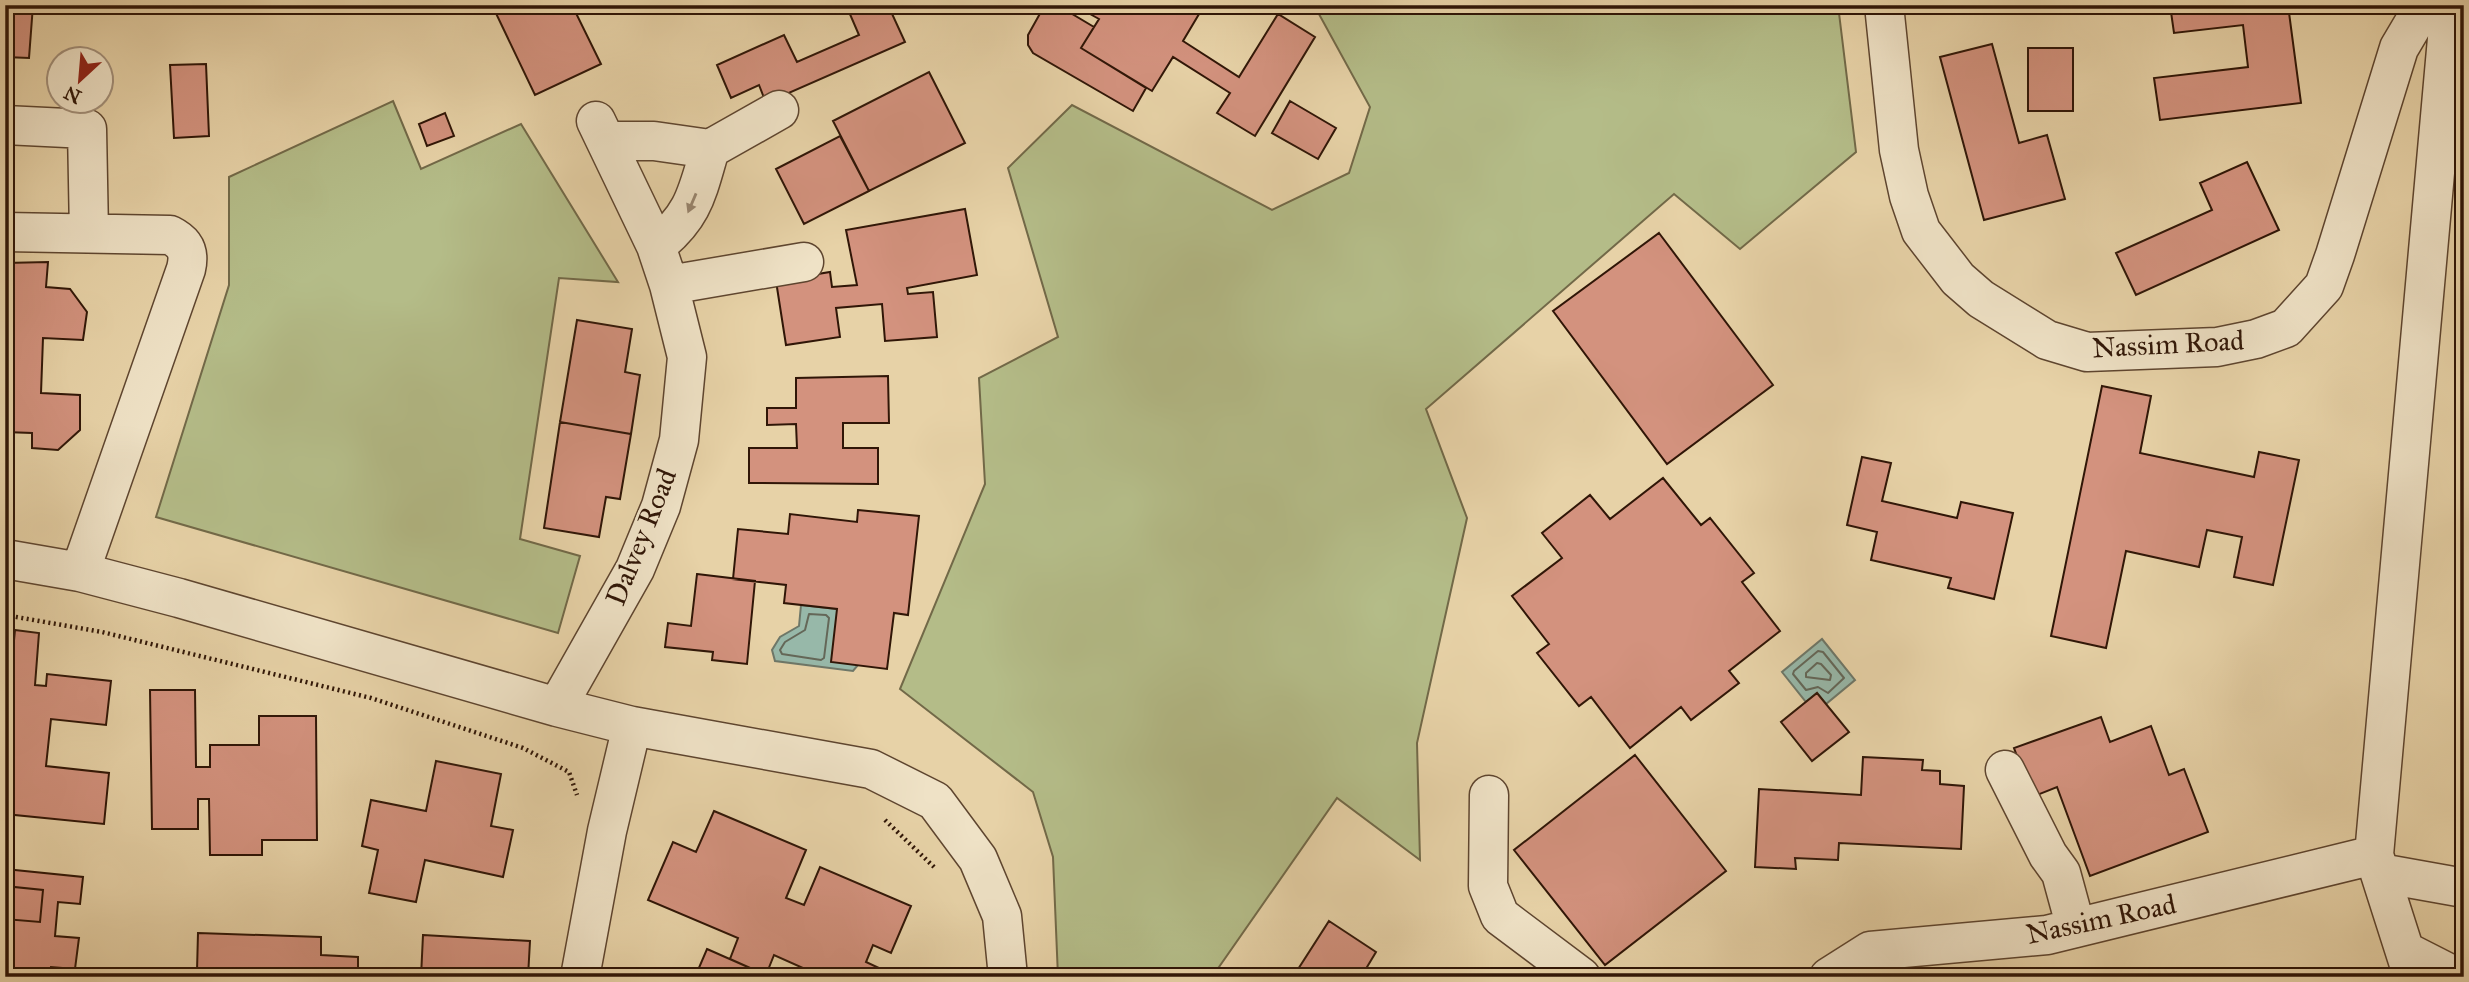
<svg xmlns="http://www.w3.org/2000/svg" width="2469" height="982" font-family="'IM FELL Great Primer',serif">
<style>
.green{fill:#b4bc88;stroke:#726948;stroke-width:2}
.water{fill:#97b8a9;stroke:#6e7768;stroke-width:2}
.lines{fill:none;stroke-linecap:round;stroke-linejoin:round}
.shore{stroke:#646758;stroke-width:2}
.building{fill:#d3927e;stroke:#301607;stroke-width:2}
.minor-casing{stroke:#5e452f;stroke-width:41}
.path{stroke:#301607;stroke-width:4.5;stroke-dasharray:2 3.5;stroke-linecap:butt}
.minor{stroke:#efe2c6;stroke-width:38}
.oneway{fill:#998670}
.labels{text-anchor:middle;dominant-baseline:central;stroke-width:5;stroke-linejoin:round;paint-order:stroke}
.street-label{font-size:28px;fill:#301607;stroke:#efe2c6}
</style>
<rect width="100%" height="100%" fill="#e7d2a7"/>
<filter id="stains"><feTurbulence type="fractalNoise" baseFrequency=".00286" numOctaves="4"/><feColorMatrix values="0 0 0 0 .2 0 0 0 0 .09 0 0 0 0 .02 0 0 0 .5 -.17"/></filter>
<radialGradient id="worn" r=".72"><stop offset=".6" stop-color="#630" stop-opacity="0"/><stop offset="1" stop-color="#630" stop-opacity=".3"/></radialGradient>
<path class="green" d="M1314 5H1838L1856 152 1740 249 1674 194 1426 409 1467 518 1417 743 1420 860 1337 798 1212 977H1058L1053 857 1033 792 900 689 985 484 979 378 1058 337 1008 168 1072 105 1272 210 1349 173 1370 107Z
M393 101 421 169 521 124 618 282 559 278 520 539 580 556 558 633 156 517 229 285V177Z"/>
<path class="water" d="M801 605 837 609 858 665 853 671 775 661 772 650 780 637 799 626Z
M1822 639 1855 680 1826 704 1817 693 1806 702 1782 672Z"/>
<g class="lines">
<path class="shore" d="M809 614 826 615 829 618 824 658 821 660 782 654 780 650 785 642 805 630Z
M1818 651 1823 652 1844 678 1828 693 1818 687 1806 690 1793 674 1794 671Z
M1817 663 1821 664 1831 675 1830 680 1806 677V673Z"/>
</g>
<path class="building" d="M5 5H33L29 58 5 57Z
M492 5H572L601 64 535 95Z
M846 5H888L905 42 766 103 759 85 731 98 717 65 784 35 797 62 859 35Z
M1074 5H1196L1202 9 1183 41 1239 77 1278 14 1315 37 1255 136 1217 113 1230 93 1173 57 1152 91 1081 48 1099 19Z
M2170 5H2288L2301 103 2160 120 2154 78 2248 67 2243 25 2174 33Z
M1049 6 1062 8 1094 27 1081 48 1146 88 1133 111 1033 53 1028 45V35L1042 10Z
M1992 44 2019 143 2047 135 2065 199 1984 220 1940 57Z
M2028 48H2073V111H2028Z
M206 64 209 136 174 138 170 65Z
M929 72 965 143 869 191 833 121Z
M1290 101 1336 128 1318 159 1272 133Z
M445 113 454 136 427 146 419 124Z
M840 136 869 191 804 224 776 169Z
M2247 162 2279 230 2136 295 2116 253 2212 210 2200 183Z
M965 209 977 275 907 288 908 294 933 292 937 337 885 341 882 304 836 308 840 337 786 345 776 281 830 272 832 287 857 285 846 230Z
M1659 233 1773 385 1667 464 1553 311Z
M48 262 46 287 70 289 87 312 83 340 43 338 41 393 80 395V430L58 450 32 448V433L5 432V263Z
M577 320 632 329 625 372 640 375 631 434 560 422Z
M888 376 889 423H843V448H878V484L749 483V448H797L796 424 767 425V408H796V378Z
M2102 386 2151 396 2140 453 2254 477 2259 452 2299 460 2273 585 2234 577 2242 537 2207 530 2199 567 2126 551 2106 648 2051 636Z
M560 422 631 434 620 499 606 497 599 537 544 528Z
M1862 457 1891 463 1882 501 1957 518 1961 502 2013 513 1994 599 1948 588 1951 578 1871 560 1877 532 1847 525Z
M1663 478 1701 525 1710 518 1754 573 1742 582 1780 631 1729 671 1739 683 1691 720 1681 707 1630 748 1591 697 1579 706 1537 653 1549 644 1512 596 1562 558 1542 533 1590 495 1610 519Z
M858 510 919 516 908 615 894 613 887 669 831 662 837 609 784 603 786 585 733 579 738 529 788 534 790 514 857 522Z
M697 574 755 581 747 664 712 660 713 652 665 647 668 623 691 626Z
M15 630 39 633 35 685 46 686 47 674 111 681 106 725 51 719 46 766 109 773 104 824 5 814V682H10Z
M150 690H195L196 767H210V745H259V716H316L317 840H262V855H210L209 799H198V829H152Z
M1817 693 1849 732 1812 761 1781 722Z
M2101 717 2110 742 2151 726 2169 775 2184 769 2208 832 2090 876 2057 787 2032 797 2014 748Z
M1635 755 1726 871 1605 965 1514 850Z
M1863 757 1923 760 1922 770 1940 771V784L1964 786 1961 849 1839 843 1838 860 1795 858 1796 869 1755 867 1759 789 1861 795Z
M436 761 501 774 491 826 513 830 503 877 425 860 416 902 369 893 378 850 362 846 371 800 426 811Z
M714 811 806 850 786 898 804 905 820 867 911 906 891 953 873 945 866 962 879 968 875 977H823L774 955 766 975 730 959 738 938 648 900 673 842 696 852Z
M5 869 83 877 80 904 58 902 55 936 79 938 75 969 51 967 50 977H5V919L40 922 43 890 5 886Z
M5 869 83 877 80 904 58 902 55 936 79 938 75 969 51 967 50 977H5Z
M1329 921 1376 952 1361 977H1293Z
M198 933 321 937V955L358 957V977H153L154 970 197 971Z
M423 935 530 941 528 977H421Z
M707 949 766 975 771 977H695Z"/>
<g class="lines">
<g class="minor-casing">
<path id="minor" d="M1884 5 1899 150 1909 196 1921 231 1958 279 1981 299 2047 340 2087 352 2217 347 2256 339 2286 328 2324 286 2335 255 2399 48 2415 21 2430 5
M5 125 87 129 89 233
M606 141H654L710 149 779 110
M5 232 170 235C186 243 190 252 186 269L80 572
M656 246C694 216 697 193 710 149
M669 285 804 262
M5 559 80 572 179 598 557 707 632 726 871 769 935 801 978 859 1002 916 1008 977
M557 707 635 569 661 506 679 440 687 357 669 285 656 246 596 121
M2005 770 2048 855 2061 873 2076 928
M1489 795 1488 886 1500 916 1581 977
M2380 873 2464 888
M2405 951 2456 977
M580 977 607 831 632 726
M1829 977 1870 951 2047 935 2374 855
M2413 977 2374 855 2450 5"/>
</g>
<path class="path" d="M5 615 102 632 371 698 523 748 569 772 577 795
M885 820 934 867"/>
<use href="#minor" class="minor"/>
</g>
<defs><path id="oneway-solid" d="M-6-.8H1V-3.2L6.5 0L1 3.2V.8H-6Z" transform="scale(1.75)"/></defs>
<use class="oneway" href="#oneway-solid" transform="translate(692 203) rotate(113)"/>
<g class="labels">
<g class="street-label">
<text transform="translate(2168 344) rotate(-3)">Nassim Road</text>
<text transform="translate(641 537) rotate(-68)">Dalvey Road</text>
<text transform="translate(2101 919) rotate(-12)">Nassim Road</text>
</g>
</g>
<rect width="2469" height="982" fill="none" stroke="#e7d2a7" stroke-width="28"/>
<rect x="7" y="7" width="2455" height="968" fill="none" stroke="#301607" stroke-width="3.5"/>
<rect x="14" y="14" width="2441" height="954" fill="none" stroke="#301607" stroke-width="2"/>
<g transform="translate(80 80) rotate(206)"><circle r="33" fill="#efe2c6" stroke="#a3907a" stroke-width="2"/>
<path d="M0-5L12 26L0 18L-12 26Z" fill="#8f2418"/>
<text y="-10" font-size="19" font-weight="bold" text-anchor="middle" fill="#301607">N</text>
</g>
<rect width="100%" height="100%" filter="url(#stains)"/>
<rect width="100%" height="100%" fill="url(#worn)"/>
</svg>
